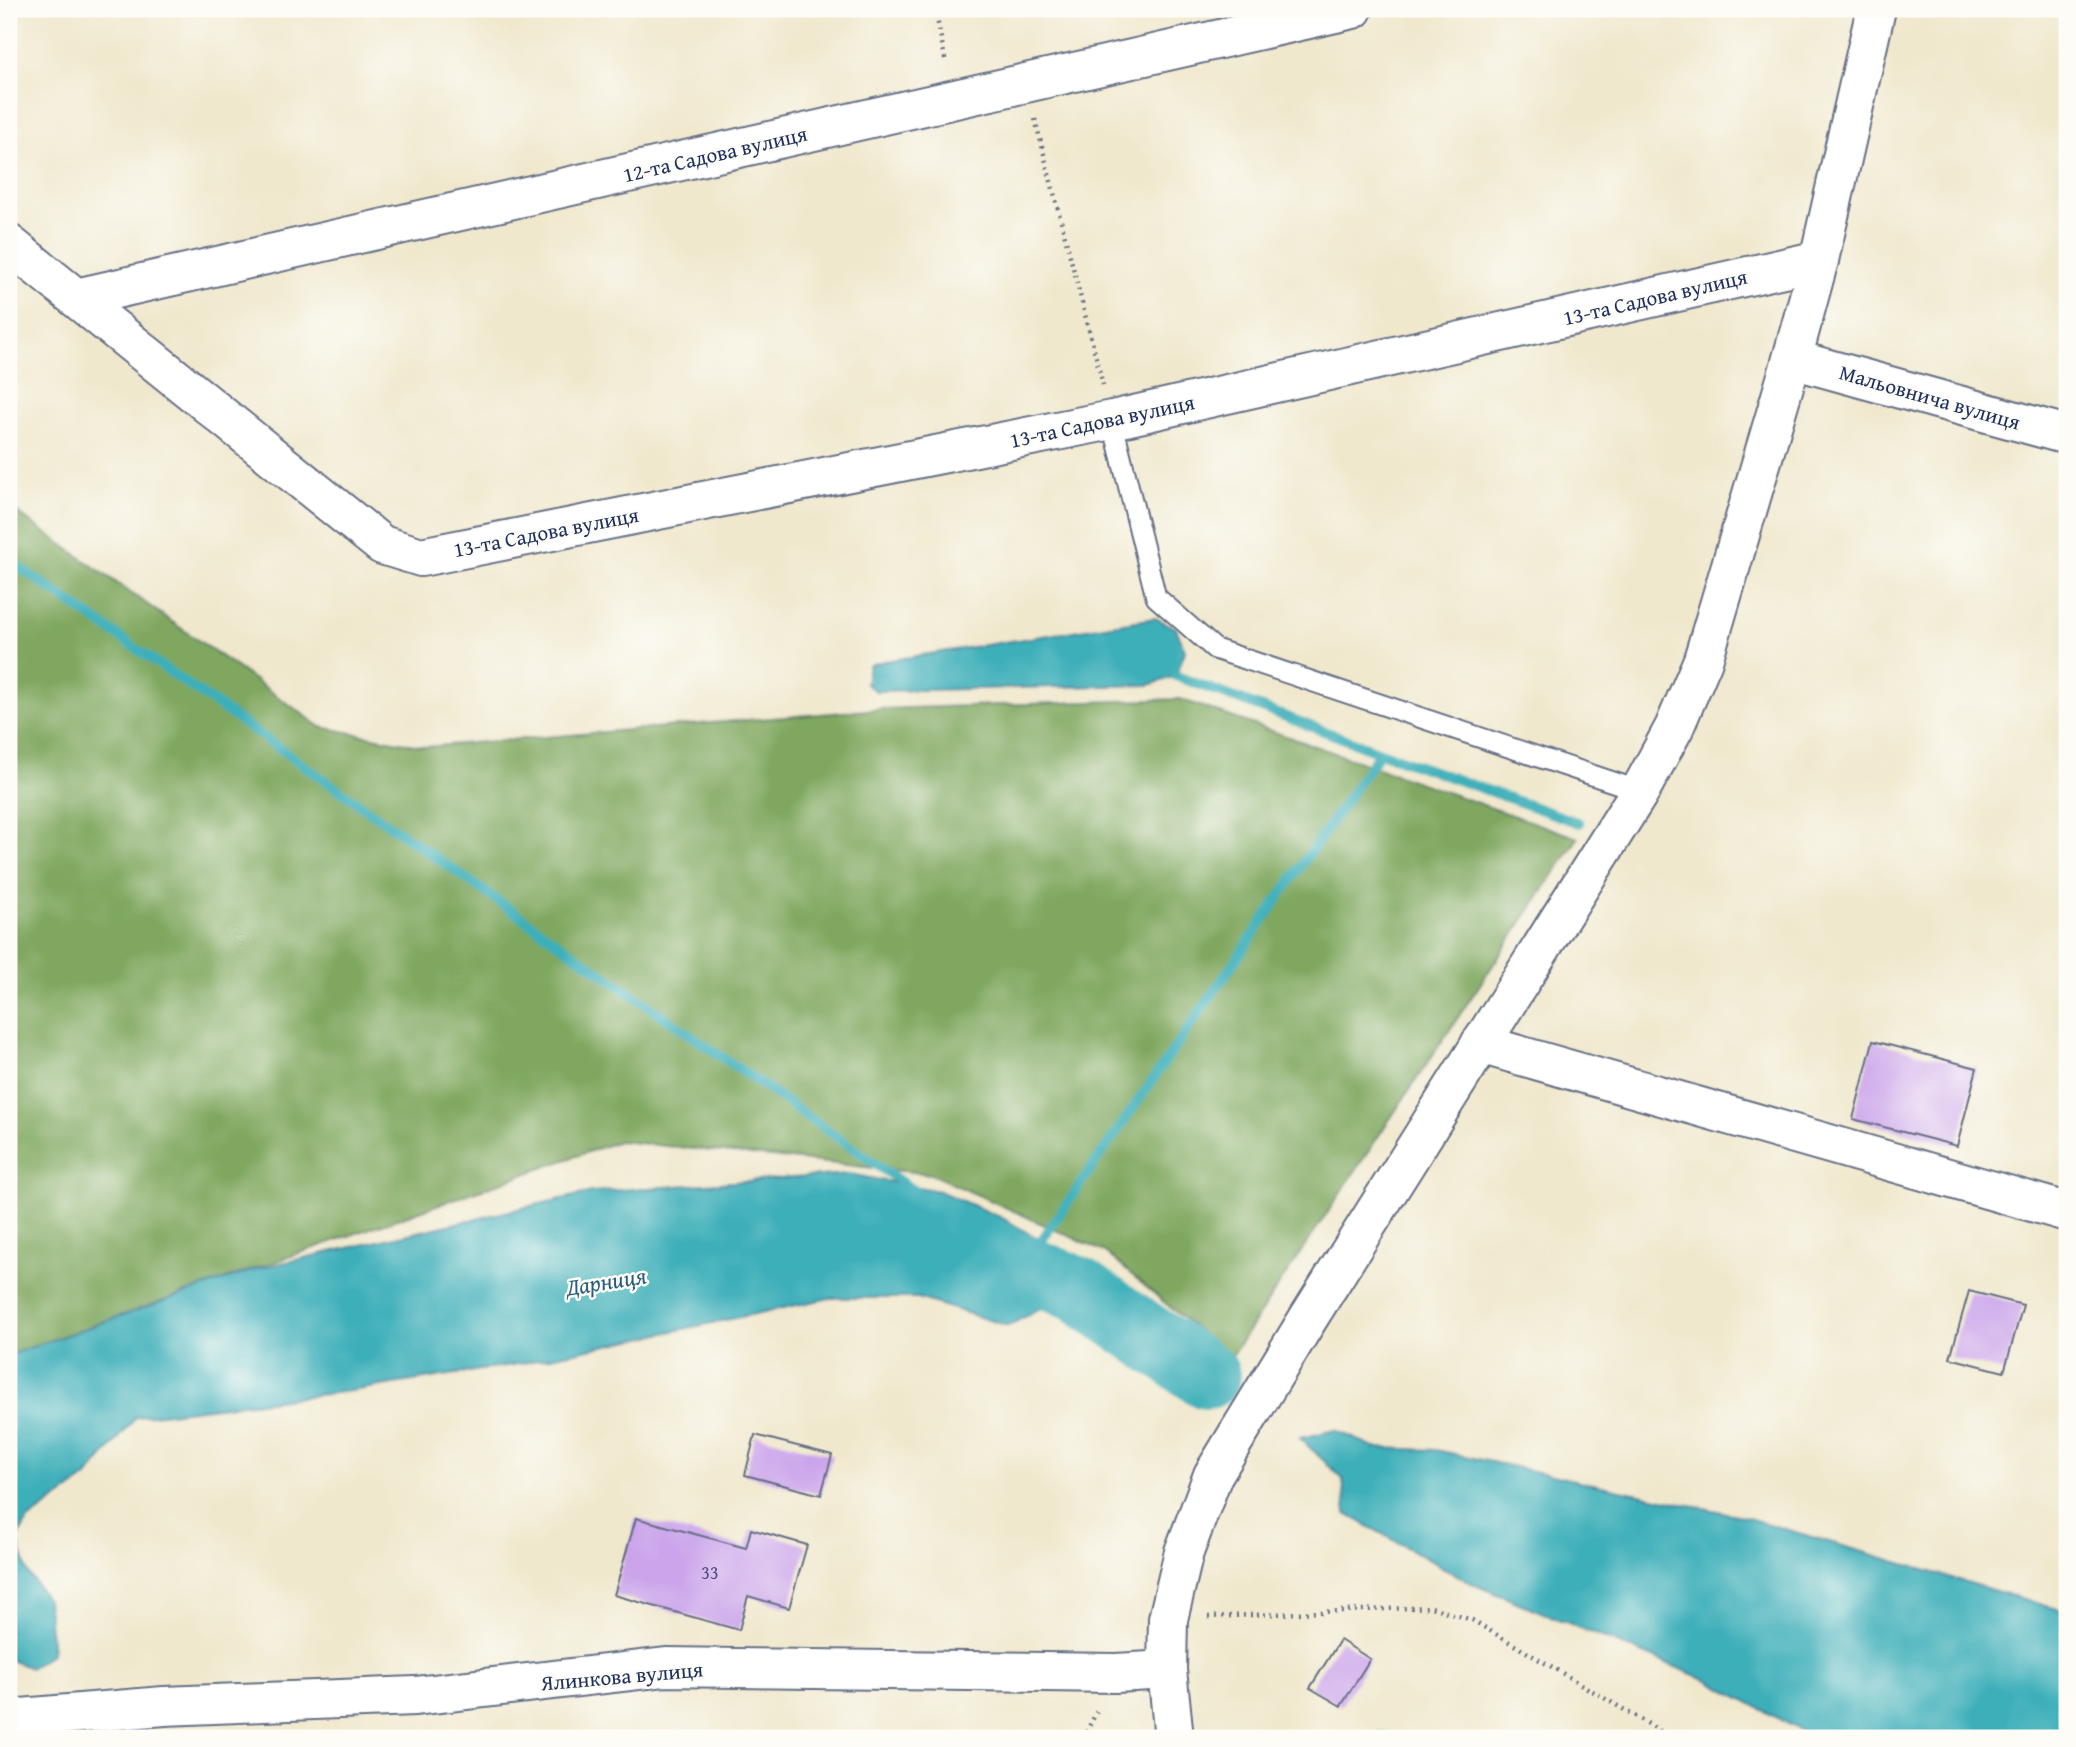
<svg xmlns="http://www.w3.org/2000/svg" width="2076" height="1747" font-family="'Gentium Book Plus',serif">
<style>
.forest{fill:#7fa75f;stroke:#4d6b5e;stroke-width:2}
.water{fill:#3eafb9;stroke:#2c6f8c;stroke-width:2}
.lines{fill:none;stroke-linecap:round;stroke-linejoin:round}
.stream{stroke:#3eafb9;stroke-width:10}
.river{stroke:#3eafb9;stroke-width:66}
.building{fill:#cba4eb}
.lane-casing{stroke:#667085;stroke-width:23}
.street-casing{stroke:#667085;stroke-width:42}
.secondary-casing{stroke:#667085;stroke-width:42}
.path{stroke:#667085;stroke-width:4.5;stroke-dasharray:2 5;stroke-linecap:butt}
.lane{stroke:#fff;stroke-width:19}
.street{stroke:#fff;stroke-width:38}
.secondary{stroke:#fff;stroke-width:38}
.labels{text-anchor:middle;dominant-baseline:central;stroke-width:5;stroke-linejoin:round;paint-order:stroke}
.number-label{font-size:18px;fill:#474c81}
.street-label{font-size:21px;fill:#1b2f5e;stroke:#fdfcf7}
.water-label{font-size:23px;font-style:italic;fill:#275c7e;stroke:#fdfcf7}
</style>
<rect width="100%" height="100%" fill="#fdfcf7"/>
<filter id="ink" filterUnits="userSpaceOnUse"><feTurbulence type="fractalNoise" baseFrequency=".0143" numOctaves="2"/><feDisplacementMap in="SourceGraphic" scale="14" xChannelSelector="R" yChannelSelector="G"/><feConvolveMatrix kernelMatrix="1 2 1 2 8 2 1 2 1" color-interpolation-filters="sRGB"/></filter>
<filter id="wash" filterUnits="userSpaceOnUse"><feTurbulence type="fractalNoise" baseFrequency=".00686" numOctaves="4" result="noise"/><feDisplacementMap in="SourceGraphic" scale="28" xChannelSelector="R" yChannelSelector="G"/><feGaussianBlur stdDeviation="1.57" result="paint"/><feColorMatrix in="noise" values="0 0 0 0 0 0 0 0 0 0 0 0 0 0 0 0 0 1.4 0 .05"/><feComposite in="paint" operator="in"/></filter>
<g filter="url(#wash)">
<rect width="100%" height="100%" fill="#f0e8cd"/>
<path class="forest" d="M9 507 321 727 425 747 880 709 1180 699 1578 838 1230 1358 1105 1252 931 1174 619 1141 9 1355Z"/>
<path class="water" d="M1155 618 1176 628 1185 651 1176 676 1149 685 876 691 866 684 869 665 879 662Z
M849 1174 939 1191 1002 1218 1082 1264 1077 1289 1008 1326 918 1298H830L518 1364 350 1391 136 1417 86 1478 28 1520 17 1539 28 1573 47 1600 52 1653 31 1668 9 1660V1355L256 1269 592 1192Z
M1335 1430 1376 1448 1436 1450 1741 1516 2067 1612V1738H1814L1710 1681 1475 1585 1346 1514 1343 1479 1300 1438Z"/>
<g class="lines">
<path class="stream" d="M9 560 917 1193
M1380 752 1579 823
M1034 1251 1380 752 1176 676
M1381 1736 1390 1738"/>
<path class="river" d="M992 1259 1023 1267 1077 1289 1207 1376"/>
</g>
<g id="blocks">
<path class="building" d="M1873 1041 1977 1068 1957 1146 1853 1119Z
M1969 1291 2023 1305 2004 1372 1950 1358Z
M755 1435 832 1455 821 1495 745 1475Z
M636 1518 746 1548 751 1529 807 1545 789 1608 748 1596 739 1630 614 1595Z
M1340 1640 1370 1659 1341 1706 1310 1688Z"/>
</g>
</g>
<g filter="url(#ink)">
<use href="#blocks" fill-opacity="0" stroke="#667085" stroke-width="2"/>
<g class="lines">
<g class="lane-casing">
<path id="lane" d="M1112 420 1156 597 1215 649 1640 791"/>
</g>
<g class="street-casing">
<path id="street" d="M9 244 382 545 421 557 1112 420 1819 260
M76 298 1353 9
M1792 359 2067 435
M1480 1044 2067 1212
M9 1719 164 1706 415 1696 666 1667 1116 1673 1167 1670"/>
</g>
<g class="secondary-casing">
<path id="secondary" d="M1174 1738 1167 1670 1168 1619 1184 1552 1213 1475 1309 1317 1640 791 1674 728 1703 660 1792 359 1819 260 1876 9"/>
</g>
<path class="path" d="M935 9 946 63
M1035 119 1103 385
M1208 1617 1431 1607 1472 1620 1667 1735 1677 1738
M1083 1738 1097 1711"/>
<use href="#lane" class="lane"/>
<use href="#street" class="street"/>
<use href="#secondary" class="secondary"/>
</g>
</g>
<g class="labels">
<g class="number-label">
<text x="710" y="1572">33</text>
</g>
<g class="street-label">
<text transform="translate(715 154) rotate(-13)">12-та Садова вулиця</text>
<text transform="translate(1655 297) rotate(-13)">13-та Садова вулиця</text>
<text transform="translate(1930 397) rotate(16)">Мальовнича вулиця</text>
<text transform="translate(1102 421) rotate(-12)">13-та Садова вулиця</text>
<text transform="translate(546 532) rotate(-11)">13-та Садова вулиця</text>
<text transform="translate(622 1676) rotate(-5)">Ялинкова вулиця</text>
</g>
<g class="water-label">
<text transform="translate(606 1281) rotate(-9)">Дарниця</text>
</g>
</g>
<rect width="2076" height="1747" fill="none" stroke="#fdfcf7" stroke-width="35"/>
</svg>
